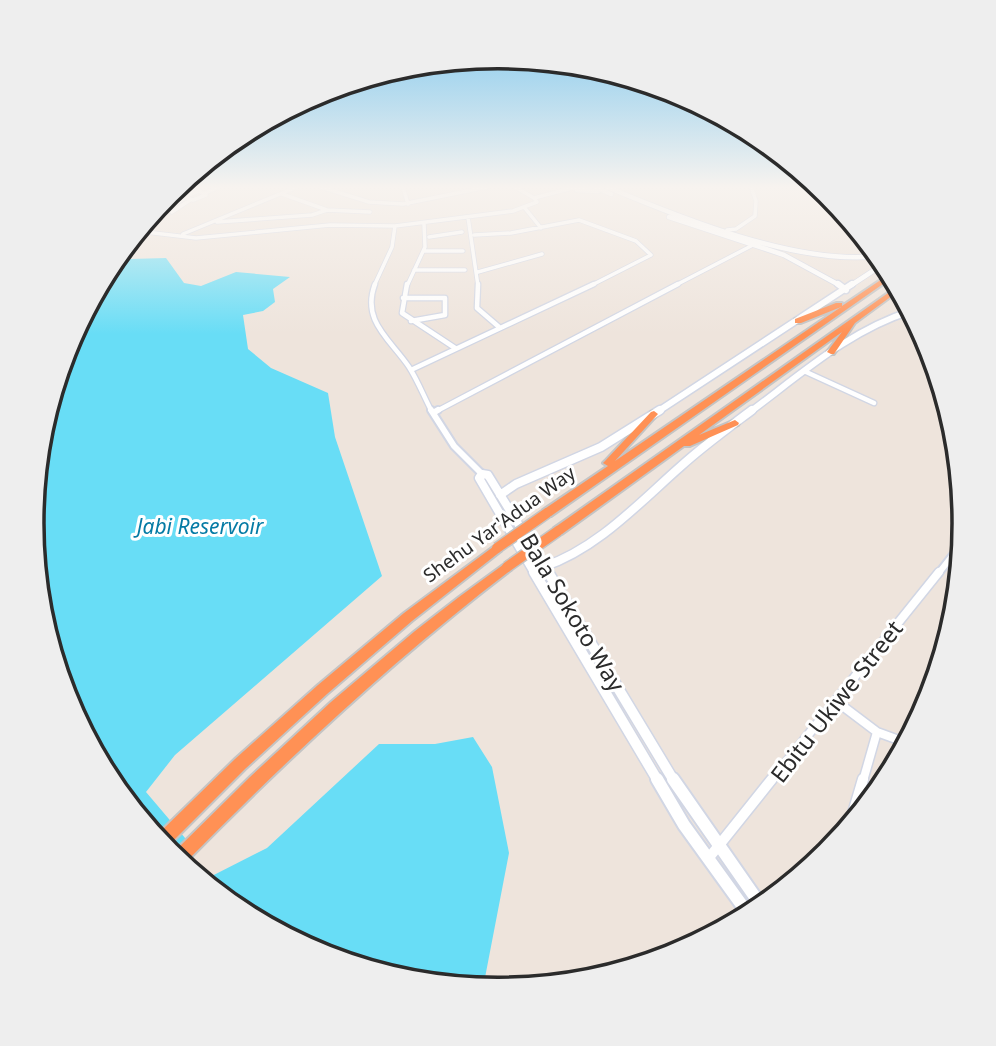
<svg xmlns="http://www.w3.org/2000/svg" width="996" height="1046" font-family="'Noto Sans',sans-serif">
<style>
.water{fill:#68ddf6}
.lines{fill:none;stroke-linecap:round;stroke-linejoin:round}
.minor-far4-casing{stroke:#d1d6e4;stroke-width:5}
.minor-far3-casing{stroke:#d1d6e4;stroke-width:7}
.minor-far2-casing{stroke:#d1d6e4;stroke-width:10}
.minor-far1-casing{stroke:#d1d6e4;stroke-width:11}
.minor-casing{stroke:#d1d6e4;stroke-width:13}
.tertiary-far4-casing{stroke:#d1d6e4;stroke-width:6}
.tertiary-far3-casing{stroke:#d1d6e4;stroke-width:9}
.tertiary-far2-casing{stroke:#d1d6e4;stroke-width:11}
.tertiary-far1-casing{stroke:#d1d6e4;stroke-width:13}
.tertiary-casing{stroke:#d1d6e4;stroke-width:16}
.motorway-casing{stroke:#c4c4c4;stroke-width:4}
.minor-far4{stroke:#fff;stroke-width:3.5}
.minor-far3{stroke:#fff;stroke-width:4.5}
.minor-far2{stroke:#fff;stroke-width:6}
.minor-far1{stroke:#fff;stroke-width:8}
.minor{stroke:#fff;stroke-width:10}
.tertiary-far4{stroke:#fff;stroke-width:4.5}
.tertiary-far3{stroke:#fff;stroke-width:6}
.tertiary-far2{stroke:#fff;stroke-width:8}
.tertiary-far1{stroke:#fff;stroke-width:10}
.tertiary{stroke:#fff;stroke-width:12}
.motorway{fill:#ff9155;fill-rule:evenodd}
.motorway-bridge-casing{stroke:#c4c4c4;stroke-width:13;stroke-linecap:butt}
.motorway-bridge{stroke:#ff9155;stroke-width:10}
.labels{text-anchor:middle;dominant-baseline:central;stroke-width:6;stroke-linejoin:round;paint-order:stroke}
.street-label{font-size:19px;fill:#2b2b2b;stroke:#fff}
.water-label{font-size:21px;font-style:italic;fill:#057ba5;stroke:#fff}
.near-street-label{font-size:23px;fill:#2b2b2b;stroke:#fff}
.rim{fill:none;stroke:#2b2b2b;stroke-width:3.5}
</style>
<rect width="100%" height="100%" fill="#eee4dc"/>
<path class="water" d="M117 255 130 259 166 258 184 283 201 286 236 272 290 277 273 289 275 302 263 311 243 315 248 349 271 368 328 393 335 437 382 576 175 755 146 792 191 845 197 877C107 803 48 691 37 575L45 569 38 549 44 512 35 491 41 432 67 344Z
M473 737 492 767 509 853 483 988C458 986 432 985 408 981 332 967 260 929 202 881L267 848 379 744H435Z"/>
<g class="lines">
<g class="minor-far4-casing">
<path id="minor-far4" d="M178 187 191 192
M321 187 369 202 403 204 487 187
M403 187 408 204
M515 187 534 198 576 187
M199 191 206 195 193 200 183 197Z
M205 193 219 187
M282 194 327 210 370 212
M524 207 541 228
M164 208 184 199
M172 212 190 200
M468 217 478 286
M217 222 312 215 327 210
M727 230 736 229 755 216 756 201 751 187
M137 231 196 238 330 225 395 226 513 211 537 202 534 198
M183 234 297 187
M474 235 511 233 579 220 636 241 651 255 590 286
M429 237 462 232
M425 251H463
M414 270H465
M478 272 542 254
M374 286 392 247 395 226
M407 286 425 247 424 224
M674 286 751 246"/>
</g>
<g class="minor-far3-casing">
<path id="minor-far3" d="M375 284C361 321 390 339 409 367 418 381 424 397 432 412
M407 284 402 313 455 348
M478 284 477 308 499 327
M403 298H445V315L411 321
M411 370 594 284
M804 371 874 403
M435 412 678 284"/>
</g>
<g class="minor-far2-casing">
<path id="minor-far2" d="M431 410 454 446 482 474
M433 413 438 410
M938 574 963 542"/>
</g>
<g class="minor-far1-casing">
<path id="minor-far1" d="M836 701 877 732 907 743
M771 781 939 572
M863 781 877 732"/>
</g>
<g class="minor-casing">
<path id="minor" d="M849 827 863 779
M708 859 772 779"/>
</g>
<g class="tertiary-far4-casing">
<path id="tertiary-far4" d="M595 187 611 194
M607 187C681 218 799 266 879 256
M577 190 598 191
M669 217 784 255 841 286
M850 286 885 263"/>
</g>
<g class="tertiary-far3-casing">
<path id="tertiary-far3" d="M838 284 846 290
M657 412 852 284
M750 412C801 374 850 330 911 311"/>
</g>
<g class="tertiary-far2-casing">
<path id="tertiary-far2" d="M500 495 516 484 601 447 660 410
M543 567C597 549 639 503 680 467 703 446 728 428 752 410
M535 574 479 478 482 474 488 475 549 574"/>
</g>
<g class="tertiary-far1-casing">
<path id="tertiary-far1" d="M534 572 658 781
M548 572 674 781"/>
</g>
<g class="tertiary-casing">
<path id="tertiary" d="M657 779 684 825 749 915
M673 779 762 907"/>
</g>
<g class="motorway-casing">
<path id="motorway" d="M891 273 893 277 551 516H543L542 513 543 510 608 466 603 463 605 461 651 412 654 411 658 414 615 461 841 307 801 323H795V319L836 303H842V306Z
M898 286 900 290 855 323 834 354H831L827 352 842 332 699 435 735 420 739 423 738 425 690 446H684L562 534H554L553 531 554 528Z
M497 544 501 545 502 548 501 551 412 621 327 694 245 769 165 849 155 837 235 759 318 685 404 613Z
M507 562 511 564 513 567 511 570C393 660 286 760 183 865L171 855 250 777 331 702 415 631 459 597Z"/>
</g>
<use href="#minor-far4" class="minor-far4"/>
<use href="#minor-far3" class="minor-far3"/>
<use href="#minor-far2" class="minor-far2"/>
<use href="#minor-far1" class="minor-far1"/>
<use href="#minor" class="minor"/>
<use href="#tertiary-far4" class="tertiary-far4"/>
<use href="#tertiary-far3" class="tertiary-far3"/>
<use href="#tertiary-far2" class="tertiary-far2"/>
<use href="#tertiary-far1" class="tertiary-far1"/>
<use href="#tertiary" class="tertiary"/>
<use href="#motorway" class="motorway"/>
<g class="motorway-bridge-casing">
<path id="motorway-bridge" d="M497 548 547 513
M507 567 558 531"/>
</g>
<use href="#motorway-bridge" class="motorway-bridge"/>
</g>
<linearGradient id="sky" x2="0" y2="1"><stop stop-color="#75c4ee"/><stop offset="0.56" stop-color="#f7f3ef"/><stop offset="1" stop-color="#f7f3ef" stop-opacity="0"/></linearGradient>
<rect width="996" height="334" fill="url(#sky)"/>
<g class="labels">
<g class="street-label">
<text transform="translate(499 524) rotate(-36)">Shehu Yar'Adua Way</text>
</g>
<g class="water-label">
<text x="200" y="526">Jabi Reservoir</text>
</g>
<g class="near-street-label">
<text transform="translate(573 612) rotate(59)">Bala Sokoto Way</text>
<text transform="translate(836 701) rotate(-52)">Ebitu Ukiwe Street</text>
</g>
</g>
<path d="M0 0H996V1046H0ZM44 523a454 454 0 1 1 908 0a454 454 0 1 1-908 0Z" fill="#eee" fill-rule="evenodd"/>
<path class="rim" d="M44 523a454 454 0 1 1 908 0a454 454 0 1 1-908 0Z"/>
</svg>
